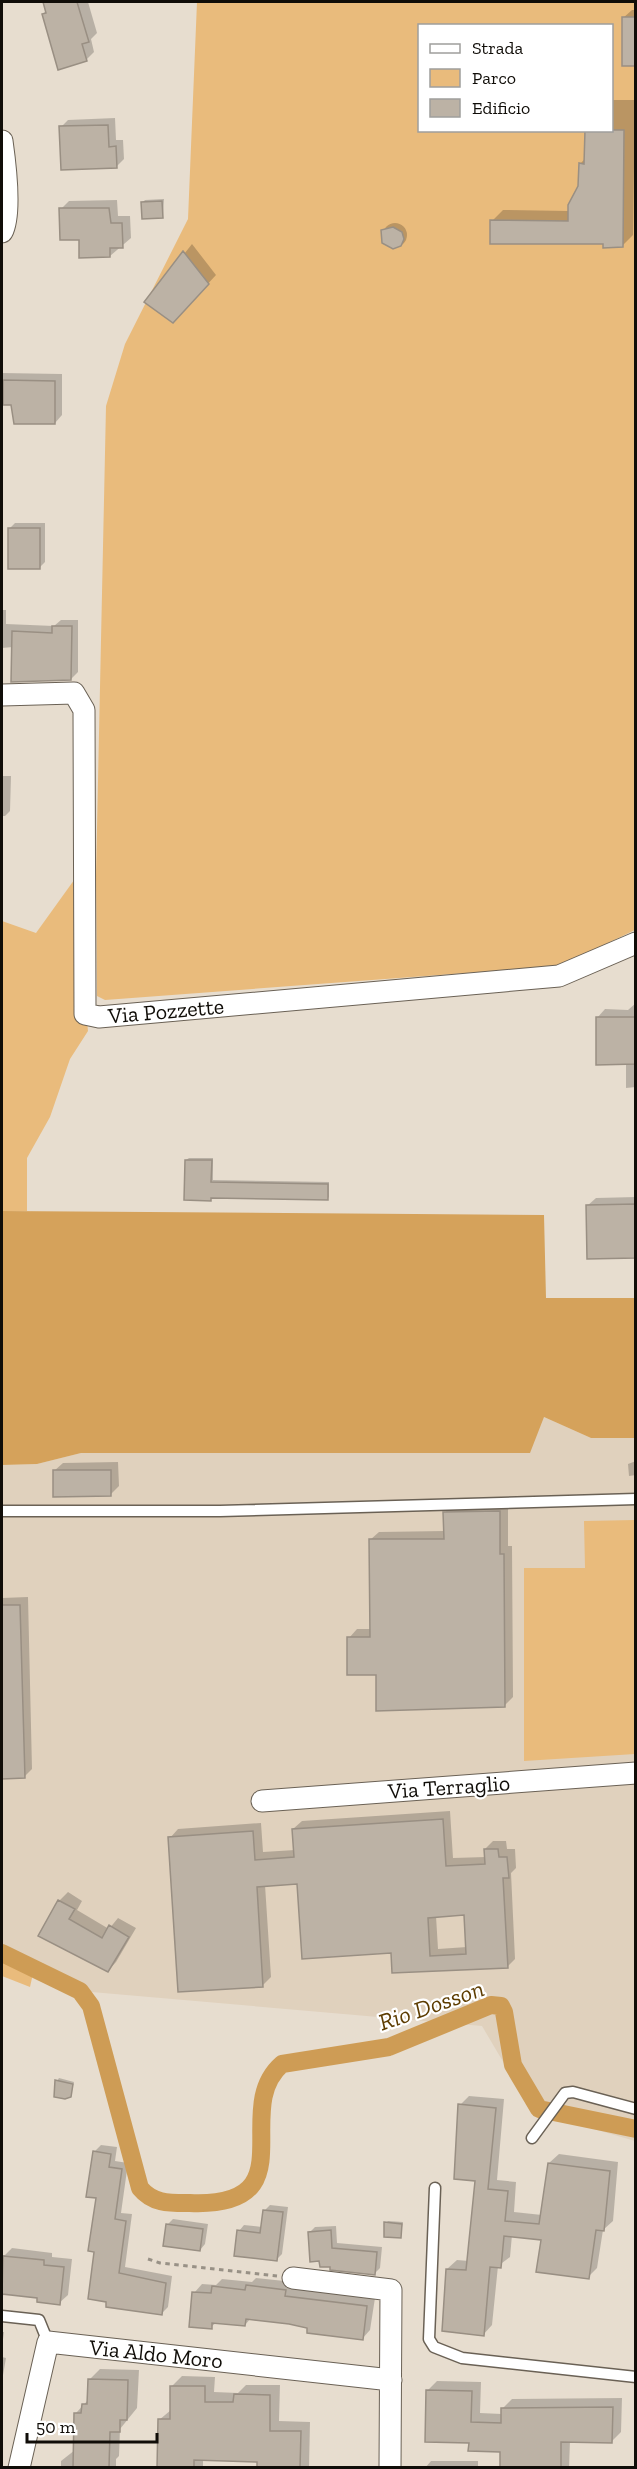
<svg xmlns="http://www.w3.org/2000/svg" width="637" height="2469" font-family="'Zilla Slab',serif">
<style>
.built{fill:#e0d1bd}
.green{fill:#e9bb7c;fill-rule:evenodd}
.forest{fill:#d5a25b}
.shadow{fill:#0003;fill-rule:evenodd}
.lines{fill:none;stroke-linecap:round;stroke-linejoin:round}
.canal{stroke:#ce9c55;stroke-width:18}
.building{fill:#bcb2a5;stroke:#998f83;stroke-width:1.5;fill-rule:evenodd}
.lane-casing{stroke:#6a6155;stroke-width:13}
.street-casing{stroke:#6a6155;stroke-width:23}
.path{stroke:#989186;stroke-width:3;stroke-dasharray:4.5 4.5;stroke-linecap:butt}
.lane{stroke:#fff;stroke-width:10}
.street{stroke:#fff;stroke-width:21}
.labels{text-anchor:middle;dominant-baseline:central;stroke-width:4.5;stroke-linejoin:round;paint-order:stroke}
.street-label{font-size:22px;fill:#100d08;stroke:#fff}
.water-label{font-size:24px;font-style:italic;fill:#5d3c00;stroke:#fff}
</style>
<rect width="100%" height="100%" fill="#e7ddcf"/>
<path class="built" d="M544 1417 591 1438H635V2141L532 2111 482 2026 80 1991 2 1953V1465L37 1464 81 1453Z"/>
<path class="green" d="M197 2H635V930L560 966 105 1000 97 996 96 875 106 406 125 344 188 219ZM420 26H612V130H420Z
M82 869V975L88 1031 70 1059 50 1117 27 1158V1211H2V921L36 933Z
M635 1520V1754L524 1761V1568H585L584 1521Z
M2 1953 34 1969 30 1987 2 1976Z"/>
<path class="forest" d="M2 1211 544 1215 546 1298H635V1438H591L544 1417 530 1453H81L37 1464 2 1465Z"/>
<path class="shadow" d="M68 2H88L97 33 91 39 94 52 86 60 43 14 51 6Z
M632 10H636V64L623 18Z
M612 100H635L633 235 622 246 492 221 503 210 569 211 580 186V164L612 130Z
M115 118 116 140H123L124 159 116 167 61 127 68 120Z
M164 199 163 216 143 202 145 200Z
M117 200 118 216H130L131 238 110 256 80 239 61 209 69 201Z
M383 235a12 12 0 1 1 24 0a12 12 0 1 1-24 0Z
M192 244 216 275 181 313 147 301Z
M2 373 62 374V415L55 423 12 404 2 405Z
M15 523H45V562L40 567 9 529Z
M2 610H6V624L54 626 61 620H78V672L71 679 13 647 2 648Z
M2 776H11L10 811 5 816H2Z
M636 1003V1087L626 1088V1063L597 1018 605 1009 628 1010Z
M189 1158H213V1180L329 1182V1197L327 1199 213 1197 210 1199 186 1160Z
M636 1197V1256L587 1206 596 1198Z
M636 1461V1475L629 1476 628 1464Z
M118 1462 119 1486 111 1494 54 1471 63 1463Z
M508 1503V1546H512L513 1697 505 1705 377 1673 349 1638 357 1629H371L370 1540 379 1532 445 1531V1513L453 1504Z
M28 1597 32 1769 24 1777 2 1778V1598Z
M450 1811 453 1858 486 1857 485 1849 493 1841H506L507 1849H515L516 1868 511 1873 515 1959 507 1967 392 1951 298 1883 265 1885 271 1977 263 1985 170 1838 178 1829 261 1823 263 1852 295 1850 293 1829 302 1821ZM465 1914 467 1947 438 1949 436 1916Z
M68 1892 82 1901 77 1910 109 1929 118 1918 136 1928 116 1962 108 1971 40 1935 59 1901Z
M59 2078 74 2082 70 2096 57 2081Z
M469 2096 504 2099 497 2180 516 2182 514 2212 542 2215 549 2163 559 2154 618 2162 613 2221 603 2230 597 2268 588 2277 542 2239 512 2235 510 2257 498 2266 492 2325 483 2335 447 2269 457 2260 469 2261 476 2179 460 2105Z
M101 2145 117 2147 115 2161 128 2163 121 2213 132 2214 125 2267 172 2276 168 2307 161 2314 96 2250 97 2197 94 2152Z
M270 2205 288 2207 282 2254 277 2259 239 2231 244 2225 262 2227 264 2211Z
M173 2219 208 2224 205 2244 200 2250 167 2225Z
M388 2221 403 2222 400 2237 386 2223Z
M336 2226 337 2243 382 2247 380 2268 374 2274 332 2266 310 2232 315 2227Z
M12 2248 52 2253V2257L72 2259 68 2295 59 2303 39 2297 5 2293 2 2297V2255H5Z
M256 2278 294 2282 375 2298 370 2330 362 2339 309 2326 251 2318 245 2325 217 2322 211 2327 194 2293 202 2284 216 2285 222 2279 252 2282Z
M2 2332H4L2 2347Z
M2 2357 6 2358 2 2381Z
M100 2369 139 2370 137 2408 120 2429 119 2456 116 2459V2468H61V2461L75 2450 76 2413 89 2399V2380Z
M182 2376 215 2377 214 2392 238 2393 246 2385H280L279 2421 310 2422 309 2468H258V2460L203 2459V2468H158L159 2420 171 2410 172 2386Z
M437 2381 481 2382 480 2413 502 2414V2409L512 2399 622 2398 621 2432 611 2442 570 2441 569 2468H504L521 2443 426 2441 427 2391Z
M431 2461H478V2468H425Z"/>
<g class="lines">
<path class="canal" d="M2 1953 80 1991 91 2006 140 2188C153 2204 170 2203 190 2203 310 2208 229 2110 282 2064L389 2047 491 2005 501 2006 504 2012 513 2065 539 2109 636 2129"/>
</g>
<path class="building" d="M43 2H77L89 42 82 44 87 61 58 70 42 14 46 13Z
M622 17H636V66H622Z
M108 125 109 147 116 146 117 168 61 170 59 126Z
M585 130H624L623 247 603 248V244H490V220L568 221V205L578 186 579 163 584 164Z
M162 201 163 218 142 219 141 202Z
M59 208H109L111 223H122L123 248H110V257L79 258V240H60Z
M393 227 402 232 404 239 401 246 393 249 382 243 381 230Z
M183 251 209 284 173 323 144 302Z
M3 380 55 381V424H14L11 405H3Z
M8 528H40V569H8Z
M52 626H72L71 680 11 682 12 631 52 633Z
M596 1017H636V1064L596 1065Z
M185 1160H212L211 1182 328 1184V1200L211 1198V1201L184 1200Z
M636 1204V1258L587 1259 586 1205Z
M53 1470H111V1496L53 1497Z
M500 1511V1554H504L505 1707 376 1711V1675H347V1637H370L369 1539H444L443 1512Z
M2 1605H20L25 1778 2 1779Z
M443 1819 446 1866 485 1864 484 1849H498L499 1857H507L509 1878H503L508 1968 392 1973 391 1953 302 1959 297 1884 257 1887 263 1987 178 1992 168 1837 253 1831 255 1860 294 1857 292 1829ZM464 1915 466 1954 430 1956 428 1918Z
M58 1900 75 1909 69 1919 102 1938 109 1925 129 1937 108 1972 38 1936Z
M55 2080 73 2084 71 2097 65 2099 54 2097Z
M458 2104 496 2108 488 2189 508 2191 505 2221 539 2224 548 2163 610 2171 604 2231 596 2230 589 2279 536 2272 541 2240 504 2236 501 2268 490 2267 484 2336 442 2331 446 2269 466 2270 475 2181 454 2179Z
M93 2151 111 2154 109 2167 122 2169 115 2219 126 2221 119 2273 166 2283 162 2315 106 2307V2302L88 2299 94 2252 88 2251 96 2198 86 2197Z
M263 2210 283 2212 277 2261 234 2256 237 2230 260 2233Z
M384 2222 402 2224 401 2238 384 2237Z
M166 2224 203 2229 200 2251 163 2246Z
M331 2230 332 2248 377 2252 375 2275 330 2270V2267H320L319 2261 310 2262 308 2232Z
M3 2256 44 2260V2265L64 2267 60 2305 37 2302V2298L2 2294Z
M246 2285 286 2290 285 2296 367 2306 363 2340 307 2333V2328L289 2324 246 2319 245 2326 212 2323V2329L189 2327 192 2292 211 2293 212 2286 245 2290Z
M88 2379 128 2380 127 2420H120V2432H110L109 2468H73L74 2413H81L82 2404H87Z
M170 2386H205V2402H233L234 2394 270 2395V2431H301L300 2468H257V2462L194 2460V2468H157L158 2419H170Z
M426 2390 472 2391 471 2422 501 2423V2408L613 2407 612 2443 561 2442V2468H500V2452L468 2451 469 2443 425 2442Z"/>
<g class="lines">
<g class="lane-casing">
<path id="lane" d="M2 1511H220L636 1499
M532 2138 565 2093 573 2092 636 2109
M435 2188 429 2339 434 2347 462 2358 636 2377
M2 2316 39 2320 48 2342"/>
</g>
<g class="street-casing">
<path id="street" d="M2 141C5 162 12 214 2 232
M2 695 74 693 84 710 85 1014 99 1017 559 976 636 943
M262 1801 636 1773
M293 2278 391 2290 390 2468
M19 2468 48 2342 391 2380"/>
</g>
<path class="path" d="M148 2259 160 2263 277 2276"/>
<use href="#lane" class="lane"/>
<use href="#street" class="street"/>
</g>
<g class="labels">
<g class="street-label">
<text transform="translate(166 1011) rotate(-5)">Via Pozzette</text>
<text transform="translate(449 1787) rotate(-4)">Via Terraglio</text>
<text transform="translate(156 2354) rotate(6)">Via Aldo Moro</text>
</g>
<g class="water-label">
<text transform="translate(431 2005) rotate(-19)">Rio Dosson</text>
</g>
</g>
<rect width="637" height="2469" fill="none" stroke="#100d08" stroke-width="6"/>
<rect x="418" y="24" width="195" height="108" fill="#ffffff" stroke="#9f9e9c" stroke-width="1.5"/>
<rect x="430" y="44" width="30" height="9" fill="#ffffff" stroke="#9f9e9c" stroke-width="1.5"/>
<text x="472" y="54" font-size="18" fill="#100d08">Strada</text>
<rect x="430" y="69" width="30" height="18" fill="#e9bb7c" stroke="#9f9e9c" stroke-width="1.5"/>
<text x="472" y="84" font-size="18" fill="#100d08">Parco</text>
<rect x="430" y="99" width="30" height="18" fill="#bcb2a5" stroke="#9f9e9c" stroke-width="1.5"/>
<text x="472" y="114" font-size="18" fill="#100d08">Edificio</text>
<path d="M27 2433v9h130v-9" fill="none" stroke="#100d08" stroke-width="3"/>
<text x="36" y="2433" font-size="18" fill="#100d08" stroke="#ffffff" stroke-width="4.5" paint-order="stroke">50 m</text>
</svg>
